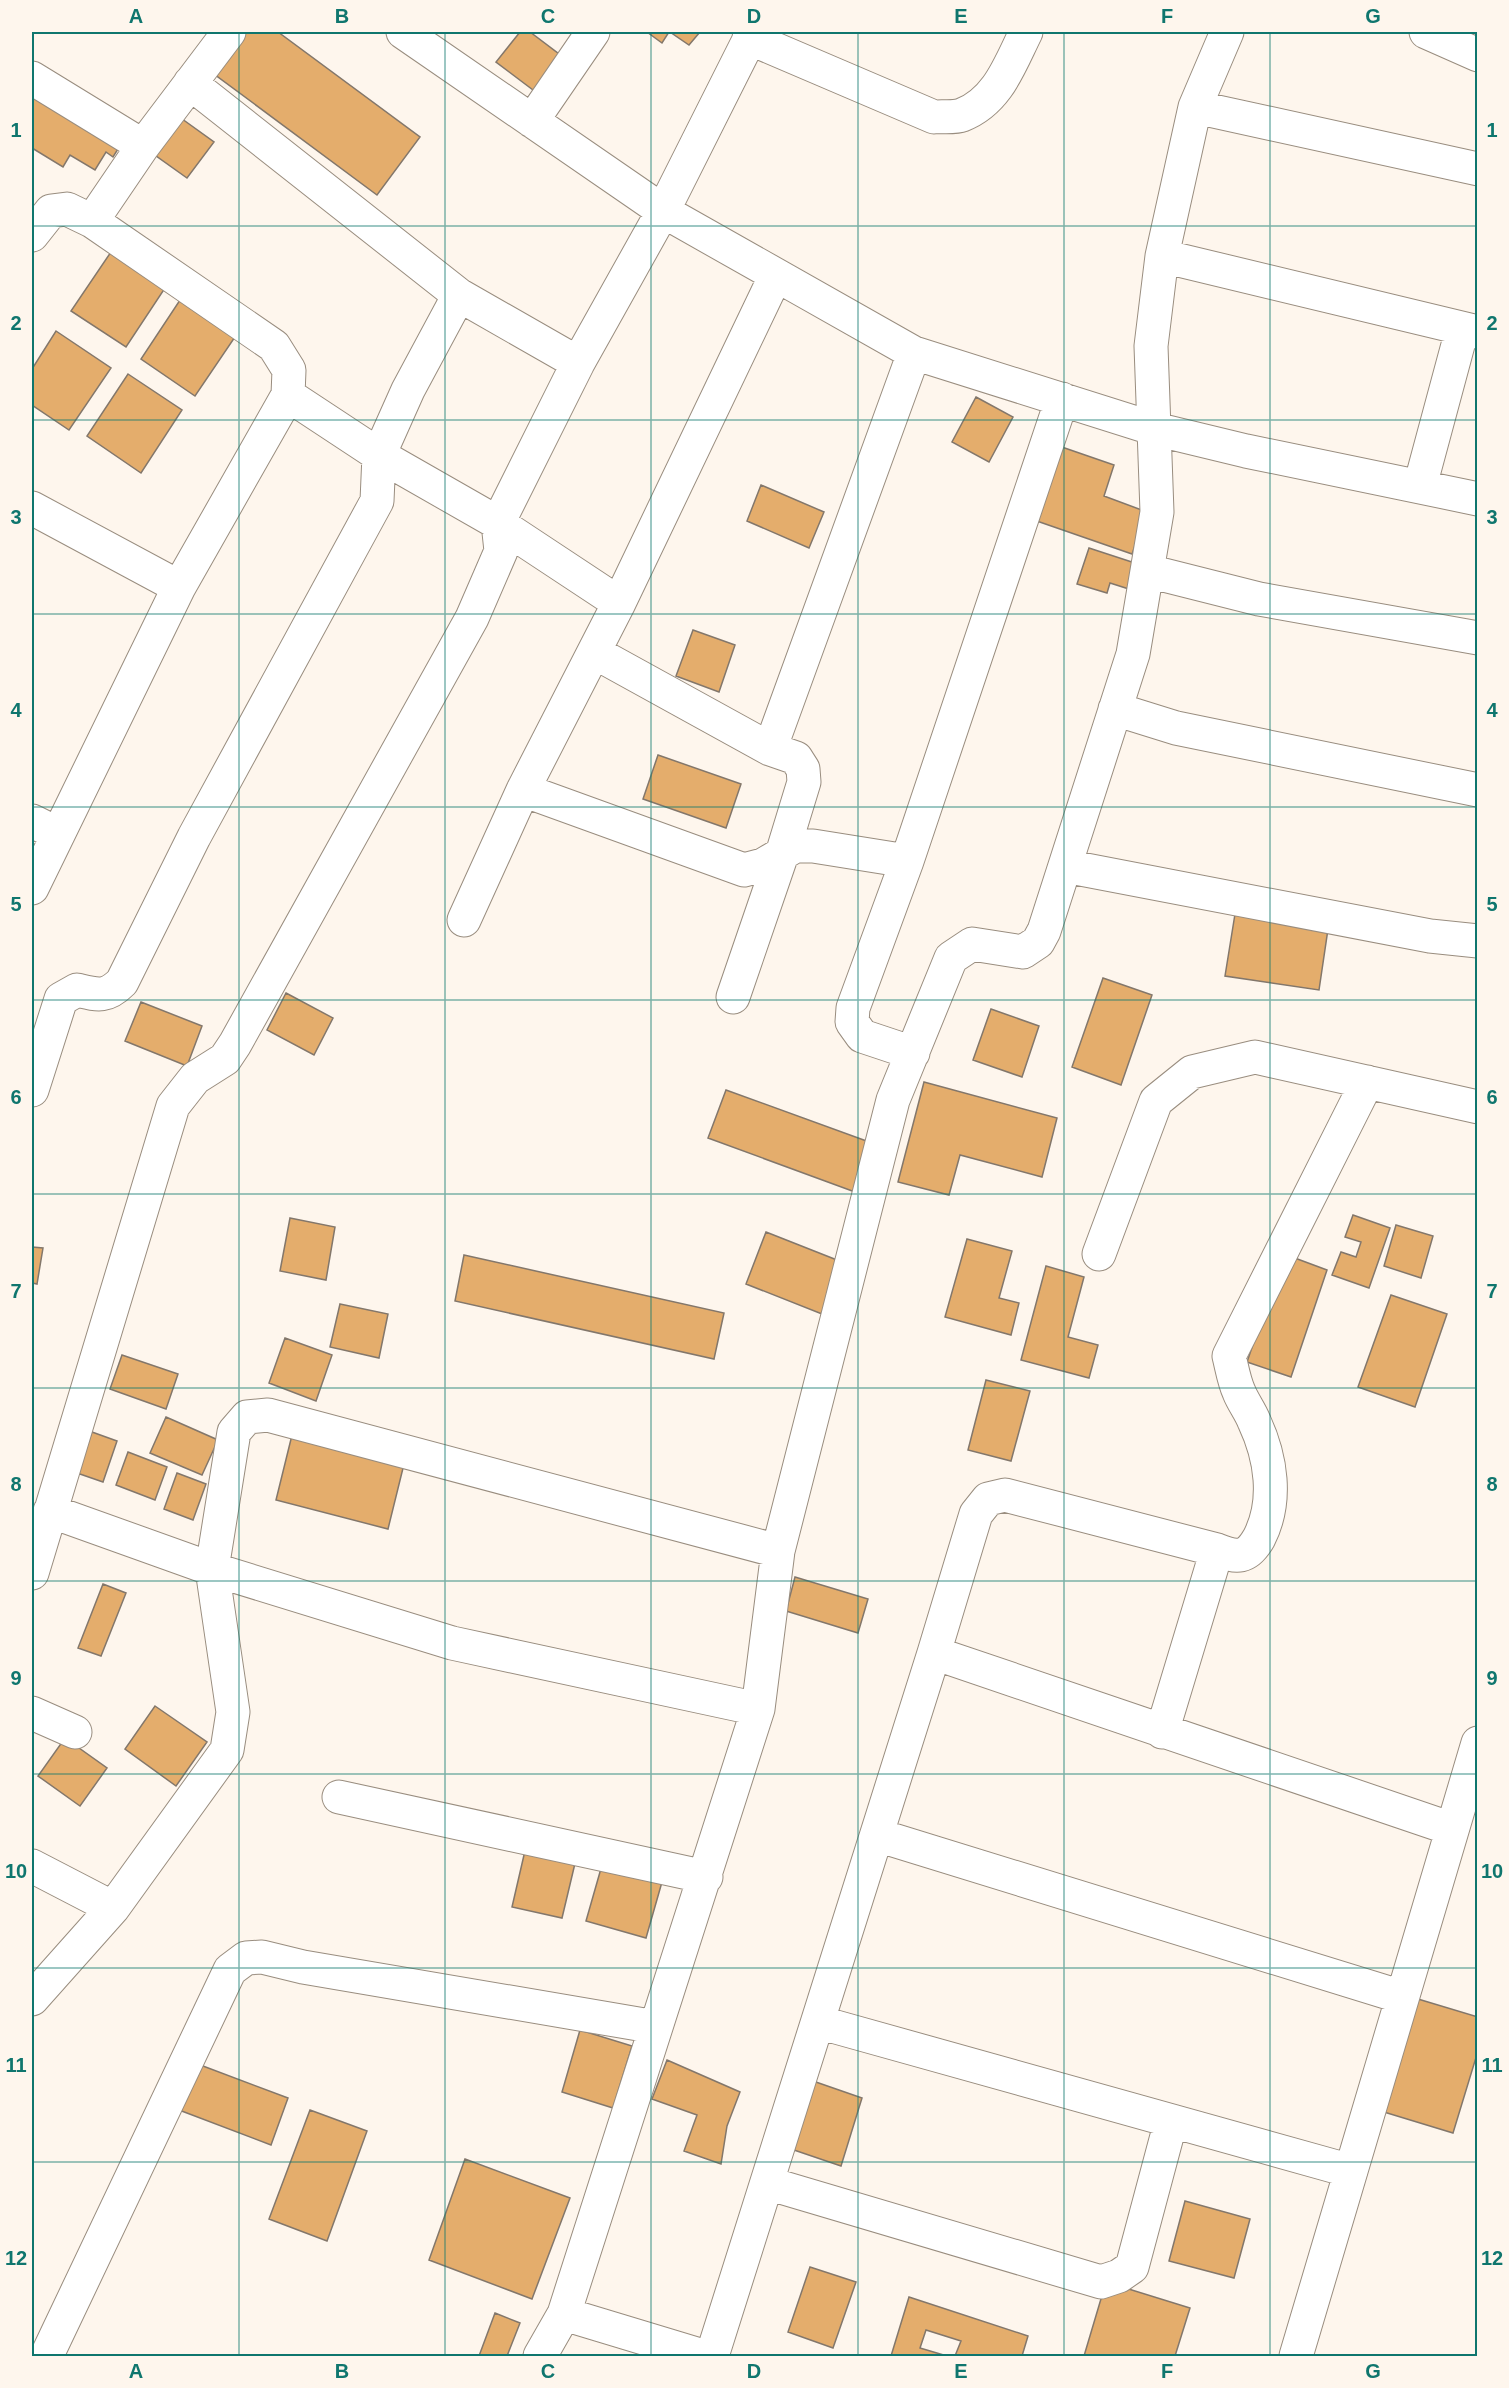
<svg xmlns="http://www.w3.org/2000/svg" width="1509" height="2388" font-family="Helvetica,sans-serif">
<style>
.building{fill:#e4ad6c;stroke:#83776b;stroke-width:1.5}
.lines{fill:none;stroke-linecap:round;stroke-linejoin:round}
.street-casing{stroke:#998d7f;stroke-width:35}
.street{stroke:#fff;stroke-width:33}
.grid{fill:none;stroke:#0f766e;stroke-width:1.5;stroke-opacity:0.55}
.neatline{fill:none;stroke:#0f766e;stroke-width:2}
.grid-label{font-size:20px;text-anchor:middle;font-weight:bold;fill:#0f766e}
</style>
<rect width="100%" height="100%" fill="#fef6ed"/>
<path class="building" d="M246 32H278L420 137 377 195 214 74Z
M520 32H530L563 57 537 93 496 62Z
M647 32H669L662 43Z
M670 32H700L689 45Z
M32 89 123 141 113 157 106 152 95 170 70 155 63 167 32 148Z
M178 116 214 142 187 178 152 153Z
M113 249 167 285 126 347 71 311Z
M182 297 237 334 195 396 141 359Z
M56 331 111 368 69 430 32 405V369Z
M128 374 182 410 141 473 87 436Z
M976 397 1013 417 989 462 952 442Z
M1056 445 1114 465 1104 496 1147 512 1132 554 1031 519Z
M761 485 824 512 809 548 747 521Z
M1089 548 1141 565 1132 590 1110 583 1107 593 1077 584Z
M693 630 735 645 719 692 676 676Z
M658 755 741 784 726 828 643 799Z
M1235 914 1328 929 1319 990 1225 976Z
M1103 978 1152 995 1121 1085 1072 1067Z
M286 993 333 1018 314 1055 267 1030Z
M141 1002 202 1026 187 1066 125 1041Z
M991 1009 1039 1026 1022 1077 973 1060Z
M924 1082 1057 1118 1042 1177 960 1155 949 1195 898 1182Z
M726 1090 872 1143 855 1192 708 1138Z
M1353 1215 1390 1228 1369 1288 1332 1275 1341 1252 1356 1257 1361 1242 1345 1237Z
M290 1218 335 1227 326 1280 280 1271Z
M1396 1225 1433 1236 1421 1278 1384 1266Z
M766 1232 842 1262 822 1314 746 1284Z
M967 1239 1012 1251 999 1298 1019 1303 1011 1335 945 1317Z
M32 1247 43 1248 37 1284 32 1283Z
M1284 1254 1327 1270 1291 1377 1247 1362Z
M464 1255 724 1313 714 1359 455 1301Z
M1046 1266 1084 1277 1068 1337 1098 1345 1089 1378 1021 1360Z
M1391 1295 1447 1314 1415 1407 1358 1387Z
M340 1304 388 1314 379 1358 330 1347Z
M285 1338 332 1355 316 1401 269 1383Z
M122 1355 178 1374 166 1409 110 1389Z
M986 1380 1030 1391 1011 1461 968 1450Z
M166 1417 218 1440 202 1475 150 1453Z
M293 1431 405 1460 388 1529 276 1500Z
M92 1432 117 1441 103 1482 77 1473Z
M128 1452 167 1467 155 1500 116 1485Z
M177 1473 206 1484 193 1520 164 1509Z
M795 1577 868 1599 858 1633 786 1611Z
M103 1584 126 1593 101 1656 78 1648Z
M155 1706 207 1742 176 1786 125 1749Z
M65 1738 107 1768 80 1806 38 1776Z
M527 1842 577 1855 562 1918 512 1907Z
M602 1865 662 1882 646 1938 586 1921Z
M1408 1996 1478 2017V2051L1453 2133 1374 2109Z
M580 2030 632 2046 613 2108 562 2092Z
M667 2060 740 2092 727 2126 721 2164 684 2151 697 2115 652 2099Z
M195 2063 288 2098 271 2145 179 2110Z
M813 2081 862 2098 841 2166 791 2149Z
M310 2110 367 2131 327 2241 269 2219Z
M465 2159 570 2198 532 2299 429 2260Z
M1185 2201 1250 2219 1234 2278 1169 2261Z
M810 2267 856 2282 833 2348 788 2332Z
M1106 2282 1190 2308 1175 2356H1084Z
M909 2297 1028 2336 1022 2356H955L961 2341 926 2330 920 2348 947 2356H891Z
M495 2313 520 2323 507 2356H479Z"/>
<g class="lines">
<g class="street-casing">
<path id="street" d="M403 32 663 211 914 353 1155 429 1246 451 1478 499
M1426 32 1478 55
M749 38 934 117C942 116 954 118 962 115 998 101 1010 64 1026 32
M32 78 143 146
M190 83 459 295
M1195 107 1478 169
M532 121 593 32
M92 221 143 146 229 32
M32 235 51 211 67 209 92 221 274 346 289 370 288 395 179 587 32 888
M1162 256 1478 332
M288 395 379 455 498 523 619 603
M1420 486 1462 330
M32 508 179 587
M1148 571 1259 599 1478 638
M594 652 770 749 796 758 803 769 804 782 782 854 733 997
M1115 709 1176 728 1478 790
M770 749 914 353
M523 790 744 870 763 865 795 846H813L907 861
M32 821 58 834
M1065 866 1430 936 1478 941
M464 920 523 790 619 603 775 277
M913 1053 862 1036 852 1022 853 1008 907 861 1062 399
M32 1090 61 999 77 990C98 995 106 998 122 982L194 837 377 501 379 455 408 390 459 295 578 363
M1099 1254 1156 1101 1192 1072 1255 1057 1478 1107
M50 1511 212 1569 452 1643 758 1709
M32 1573 173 1106 195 1078 225 1059 235 1044 472 618 501 551 498 523 578 363 663 211 753 32
M934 1653 1452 1829
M32 1713 75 1732
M1162 1732 1217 1550
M339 1797 706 1877
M877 1835 1402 1997
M32 1866 113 1908
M32 1999 113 1908 227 1750 233 1712 212 1569 234 1432 247 1417 268 1415 778 1551
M818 2022 1351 2171
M767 2183 1101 2282 1119 2276 1132 2267 1171 2121
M564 2314 703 2356
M48 2353 230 1970 246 1958 262 1957 303 1967 656 2027
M540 2356 564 2314 758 1709 778 1551 893 1100 951 958 972 944 1023 952 1038 942 1044 931 1133 654 1157 512 1151 346 1162 256 1195 107 1227 32
M712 2356 934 1653 976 1514 988 1499 1005 1495 1217 1550C1237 1558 1247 1559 1259 1538 1278 1501 1271 1457 1254 1421 1250 1411 1243 1402 1239 1392 1234 1381 1232 1368 1229 1356L1367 1082
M1296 2356 1478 1743"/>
</g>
<use href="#street" class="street"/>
</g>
<path class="grid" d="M239 32V2356M445 32V2356M651 32V2356M858 32V2356M1064 32V2356M1270 32V2356M32 226H1478M32 420H1478M32 614H1478M32 807H1478M32 1000H1478M32 1194H1478M32 1388H1478M32 1581H1478M32 1774H1478M32 1968H1478M32 2162H1478"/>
<rect width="1509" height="2388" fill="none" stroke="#fef6ed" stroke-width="66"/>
<rect x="33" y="33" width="1443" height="2322" class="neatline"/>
<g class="grid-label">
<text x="136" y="23">A</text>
<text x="342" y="23">B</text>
<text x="548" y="23">C</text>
<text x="754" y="23">D</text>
<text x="961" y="23">E</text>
<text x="1167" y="23">F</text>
<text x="1373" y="23">G</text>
<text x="16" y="137">1</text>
<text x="1492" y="137">1</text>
<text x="16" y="330">2</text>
<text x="1492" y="330">2</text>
<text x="16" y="524">3</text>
<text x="1492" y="524">3</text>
<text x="16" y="717">4</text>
<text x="1492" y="717">4</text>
<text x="16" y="911">5</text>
<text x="1492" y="911">5</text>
<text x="16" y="1104">6</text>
<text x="1492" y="1104">6</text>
<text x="16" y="1298">7</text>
<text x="1492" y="1298">7</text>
<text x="16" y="1491">8</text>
<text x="1492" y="1491">8</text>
<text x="16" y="1685">9</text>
<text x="1492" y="1685">9</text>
<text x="16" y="1878">10</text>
<text x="1492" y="1878">10</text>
<text x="16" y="2072">11</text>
<text x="1492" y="2072">11</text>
<text x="16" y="2265">12</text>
<text x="1492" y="2265">12</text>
<text x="136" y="2378">A</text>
<text x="342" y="2378">B</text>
<text x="548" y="2378">C</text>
<text x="754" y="2378">D</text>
<text x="961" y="2378">E</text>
<text x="1167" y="2378">F</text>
<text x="1373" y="2378">G</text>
</g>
</svg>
